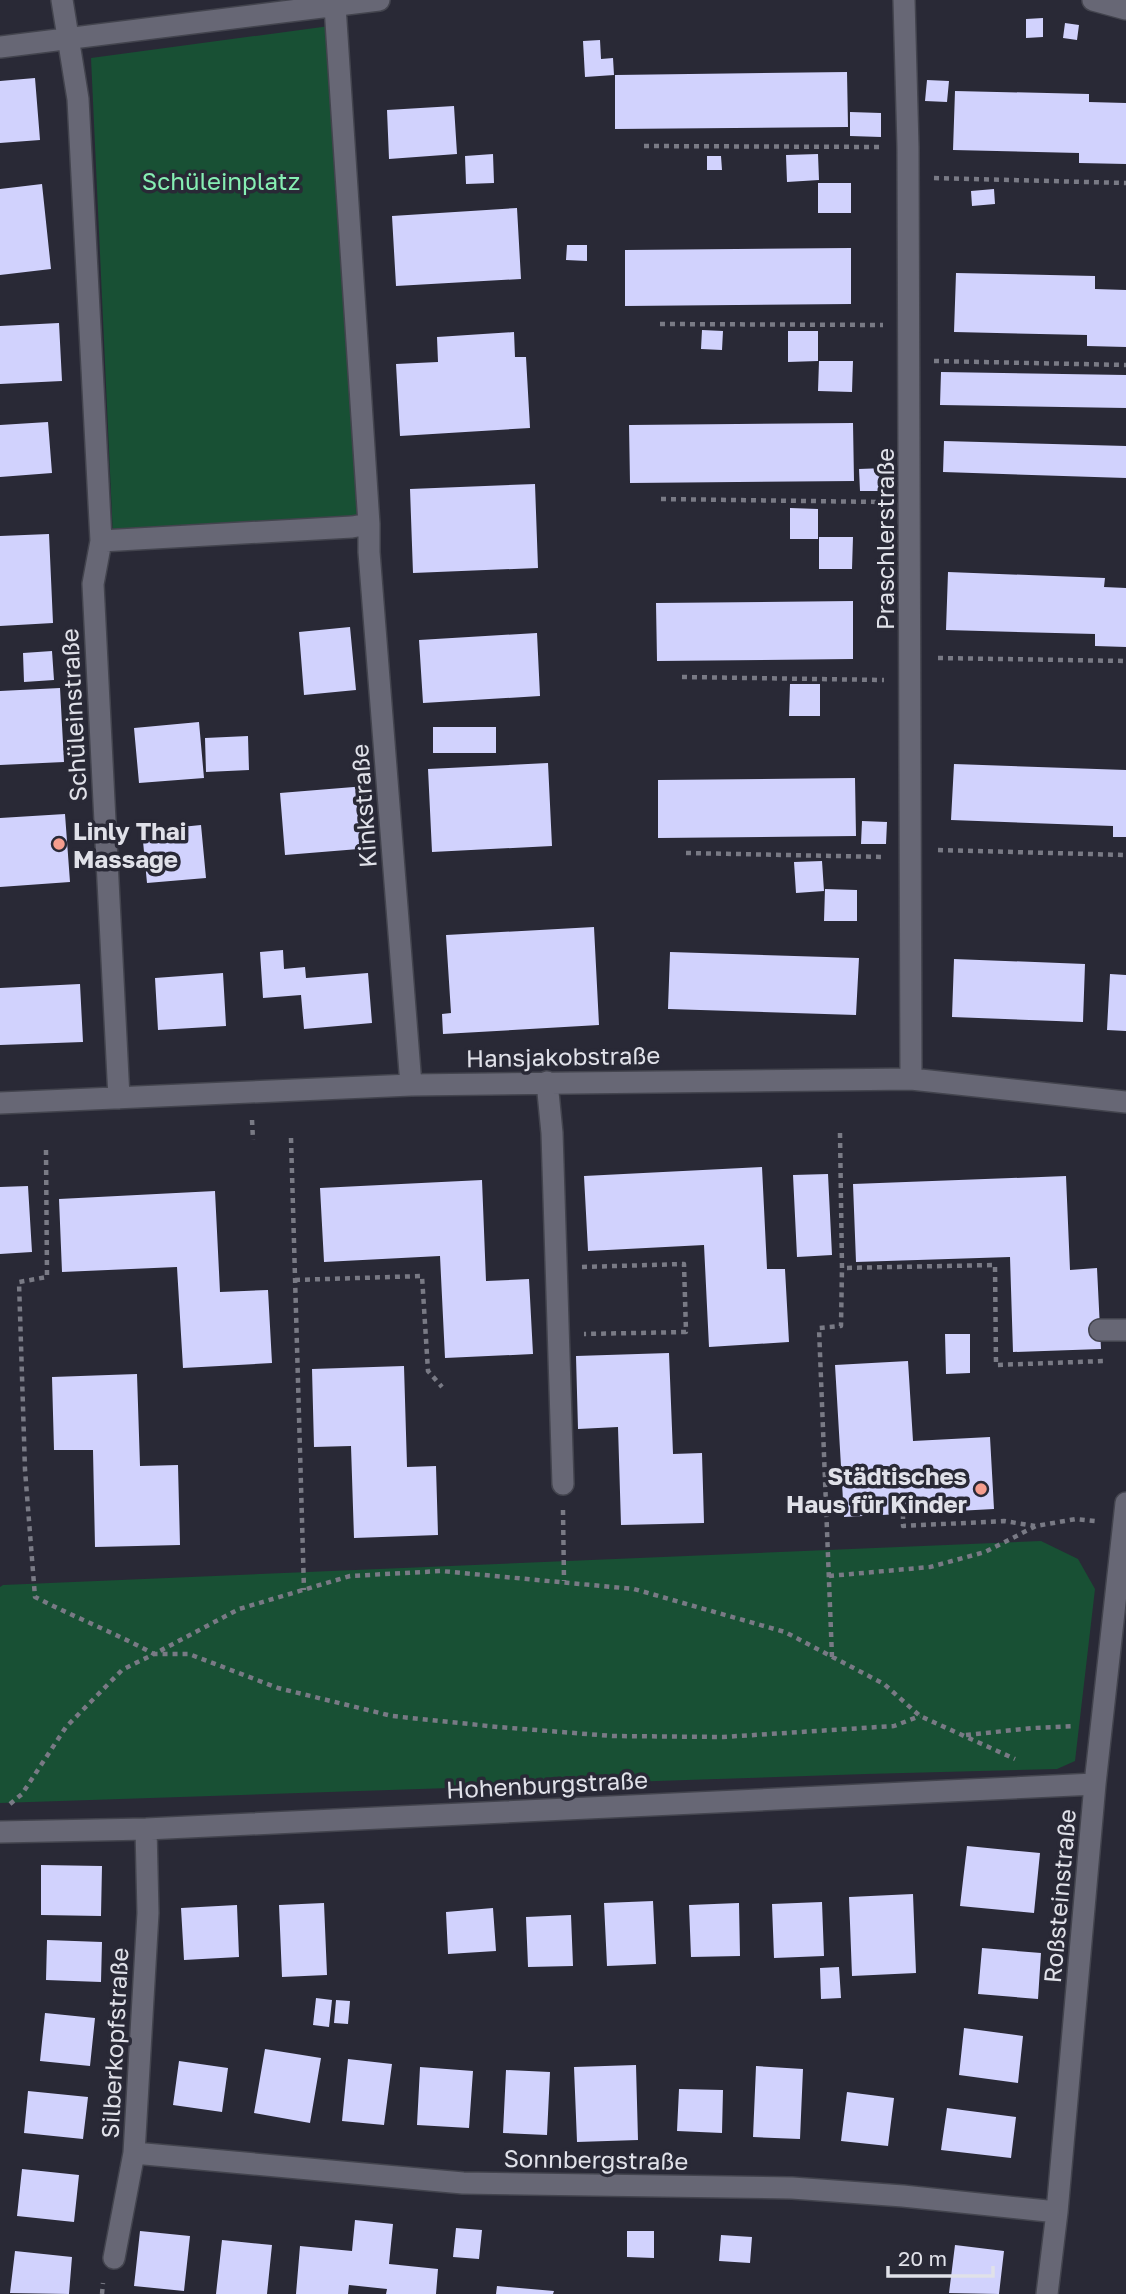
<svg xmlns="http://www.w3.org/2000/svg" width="1126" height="2294" font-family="'Golos Text',sans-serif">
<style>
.green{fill:#185034}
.building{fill:#d1d2fd}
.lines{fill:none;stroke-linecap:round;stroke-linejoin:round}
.minor-casing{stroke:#43444e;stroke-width:24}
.path{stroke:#797a85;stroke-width:4.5;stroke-dasharray:5 5;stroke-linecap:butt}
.minor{stroke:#676775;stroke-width:21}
.poi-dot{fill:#f59d8e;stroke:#292936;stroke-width:2.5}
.labels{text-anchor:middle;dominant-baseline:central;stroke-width:7;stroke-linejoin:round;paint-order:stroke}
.park-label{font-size:24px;fill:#86efb3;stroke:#292936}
.street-label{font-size:24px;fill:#e0e1e9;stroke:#292936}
.poi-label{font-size:24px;font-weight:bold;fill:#e0e1e9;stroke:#292936;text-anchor:start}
</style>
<rect width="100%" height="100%" fill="#292936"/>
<path class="green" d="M337 25 360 527 113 537 91 58Z
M1041 1541 1078 1559 1095 1589 1075 1761 1057 1769 866 1774 0 1803V1587L3 1585Z"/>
<path class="building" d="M1043 18V37L1026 38V19Z
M1065 23 1079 25 1077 40 1063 38Z
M600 40 601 59 613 58 614 75 585 77 583 41Z
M847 72 848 127 615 129V75Z
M35 78 40 140 0 143V81Z
M927 80 949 81 947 102 925 101Z
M955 91 1089 94V102L1126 103V164L1079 163V153L953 150Z
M454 106 457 154 389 159 387 110Z
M850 112 881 113V137L850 136Z
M493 154 494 183 466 184 465 156Z
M818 154 819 180 787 182 786 155Z
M707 156H721L722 170H707Z
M818 183H851V213H818Z
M42 184 51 269 0 275V189Z
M994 189 995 204 972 206 971 191Z
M517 208 521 279 396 286 392 216Z
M567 245H587V261L566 260Z
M851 248V304L625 306V250Z
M956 273 1095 276V289L1126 290V347L1087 346V335L954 332Z
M59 323 62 381 0 384V326Z
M702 330 723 331 722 350 701 349Z
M788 331H818V361L788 362Z
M514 332 515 357H526L530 428 400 436 396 364 438 362 437 337Z
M819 361H853L852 392 818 391Z
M941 372 1126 375V408L940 405Z
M48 422 52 473 0 477V425Z
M853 423 854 481 630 483 629 425Z
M944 441 1126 446V478L943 472Z
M885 468V491H860L859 469Z
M535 484 538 568 413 573 410 489Z
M790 508 818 509V539H790Z
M49 534 53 623 0 626V536Z
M819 537H853L852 569H819Z
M948 572 1105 578 1104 587 1126 588V647L1095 646V634L946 630Z
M853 601V659L657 661 656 603Z
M350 627 356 690 304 695 299 632Z
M537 633 540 696 423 703 419 640Z
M52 651 54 680 24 682 23 653Z
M790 684H820V716H789Z
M60 688 64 762 0 765V691Z
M199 722 204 778 139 783 134 728Z
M433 727H496V753H433Z
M248 736 249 770 206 772 205 738Z
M548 763 552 846 432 852 428 769Z
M954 764 1126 770V837H1113V826L951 820Z
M855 778 856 836 658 838V780Z
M366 786 371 848 285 855 280 793Z
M65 814 70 882 0 887V818Z
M862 821 887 822 886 844H861Z
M201 825 206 878 147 883 142 831Z
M822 861 824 891 796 893 794 862Z
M825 889 857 890V921H824Z
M594 927 599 1025 443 1034 442 1014 451 1013 446 935Z
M283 950 284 969 305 967 306 978 368 973 372 1023 304 1029 301 995 263 998 260 952Z
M670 952 859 958 856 1015 668 1009Z
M954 959 1085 964 1083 1022 952 1017Z
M223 973 226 1026 158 1030 155 978Z
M1110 974 1126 975V1031L1107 1030Z
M80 984 83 1042 0 1045V988Z
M762 1167 767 1269H785L789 1342 709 1347 704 1245 588 1251 584 1176Z
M828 1174 832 1255 797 1257 793 1175Z
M1066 1176 1070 1270 1097 1268 1101 1349 1013 1352 1010 1257 856 1262 853 1184Z
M482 1180 486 1281 529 1279 533 1354 445 1358 440 1256 324 1262 320 1188Z
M28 1186 32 1252 0 1254V1187Z
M215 1191 220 1292 268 1290 272 1363 183 1368 177 1267 62 1272 59 1199Z
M945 1334H970V1373L946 1374Z
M669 1353 673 1454 702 1453 704 1523 621 1525 618 1427 578 1429 576 1356Z
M908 1361 913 1441 990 1437 994 1509 844 1517 835 1365Z
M404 1366 407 1467 436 1466 438 1535 354 1538 351 1446 314 1447 312 1369Z
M137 1374 140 1466 178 1465 180 1545 95 1547 93 1450H54L52 1377Z
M967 1846 1040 1853 1034 1913 960 1906Z
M41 1865 102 1866 101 1916 41 1915Z
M913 1894 916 1973 852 1976 849 1897Z
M653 1901 656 1964 607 1966 604 1903Z
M822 1902 824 1956 774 1958 772 1904Z
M324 1903 327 1975 282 1977 279 1905Z
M739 1903 740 1956 691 1957 689 1905Z
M237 1905 239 1957 184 1960 181 1908Z
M493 1908 496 1951 448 1954 446 1912Z
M571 1915 573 1966 528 1967 526 1917Z
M47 1940 102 1942 101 1982 46 1980Z
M982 1948 1041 1953 1038 1999 978 1994Z
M839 1967 841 1998 821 1999 820 1968Z
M316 1998 332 2000 329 2027 313 2025Z
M336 2000 350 2001 348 2024 334 2023Z
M45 2013 95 2018 90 2066 40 2061Z
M964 2028 1023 2036 1018 2083 959 2075Z
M265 2049 321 2058 310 2123 254 2113Z
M348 2059 392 2064 384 2125 342 2121Z
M179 2061 228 2068 222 2112 173 2105Z
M636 2065 638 2140 577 2142 574 2067Z
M756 2066 803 2069 800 2139 753 2137Z
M420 2067 473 2071 469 2128 417 2125Z
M506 2070 550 2072 547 2135 503 2133Z
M679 2089 723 2090 722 2133 677 2131Z
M28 2091 88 2097 83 2139 24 2133Z
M847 2092 894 2098 888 2146 841 2141Z
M947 2108 1016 2117 1011 2158 941 2150Z
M22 2169 79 2175 74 2222 17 2216Z
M355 2220 393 2224 389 2264 438 2269 436 2294H386L387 2289 349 2285 348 2294H296L300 2246 352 2251Z
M456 2228 482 2230 479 2259 453 2257Z
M140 2231 190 2236 184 2291 134 2286Z
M627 2231H654V2258L627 2257Z
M721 2235 752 2237 750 2263 719 2261Z
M222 2240 272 2245 267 2294H216Z
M955 2245 1004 2251 999 2294 949 2293Z
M15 2251 72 2257 69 2294 10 2293Z
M497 2286 554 2291 553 2294H496Z"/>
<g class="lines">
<g class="minor-casing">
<path id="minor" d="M62 0 78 99 101 541 352 527 369 524 335 6
M904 0 908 147 911 1079
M1093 0 1126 9
M0 47 379 0
M369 524V552L411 1085
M101 541 93 584 119 1098
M547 1082 552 1133 563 1484
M0 1103 411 1085 911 1079 1126 1102
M1100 1330H1126
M0 1832 146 1829 1095 1784
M134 2153 463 2183 792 2188 903 2196 1057 2212
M114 2258 134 2153 148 1913 146 1829
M1047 2294 1057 2212 1095 1784 1126 1503"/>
</g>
<path class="path" d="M644 146 881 147
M934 178 1126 183
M660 324 883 325
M934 361 1126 365
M661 499 881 502
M938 658 1126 661
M682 677 884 680
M938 850 1126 855
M686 853 885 857
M252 1120 253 1140
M840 1133 842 1268 995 1265 996 1365 1104 1361
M291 1138 304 1590
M46 1150 47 1277 19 1282 25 1470 35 1597C74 1617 115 1633 154 1654L239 1609 350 1576 441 1571 634 1589 785 1632 884 1684 920 1716 1015 1759
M582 1267 684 1264 686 1332 584 1334
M295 1280 422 1276 428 1371 442 1387
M563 1510 564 1581
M903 1514V1526L1004 1521 1035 1526
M829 1576 930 1567 985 1552 1036 1526 1076 1519 1095 1521
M832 1657 819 1328 841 1326 842 1268
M966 1735 1033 1728 1075 1726
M10 1804 22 1794 66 1727 122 1670 154 1654H189L278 1688 392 1716 498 1727 612 1736 723 1737 894 1726 920 1716
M102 2294 103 2283"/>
<use href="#minor" class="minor"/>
</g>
<g class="poi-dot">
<circle cx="59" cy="844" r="7"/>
<circle cx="981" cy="1489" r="7"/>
</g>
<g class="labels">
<g class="park-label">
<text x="221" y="180">Schüleinplatz</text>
</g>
<g class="street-label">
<text transform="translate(884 539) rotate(-90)">Praschlerstraße</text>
<text transform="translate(73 715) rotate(-93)">Schüleinstraße</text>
<text transform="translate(363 806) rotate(-94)">Kinkstraße</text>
<text transform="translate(563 1056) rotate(-1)">Hansjakobstraße</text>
<text transform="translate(547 1784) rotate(-3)">Hohenburgstraße</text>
<text transform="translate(1059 1896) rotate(-85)">Roßsteinstraße</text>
<text transform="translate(114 2043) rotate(-87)">Silberkopfstraße</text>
<text transform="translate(596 2159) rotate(1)">Sonnbergstraße</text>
</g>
<g class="poi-label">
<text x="73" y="830">Linly Thai<tspan x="73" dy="28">Massage</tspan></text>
<text x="967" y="1475" text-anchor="end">Städtisches<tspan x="967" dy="28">Haus für Kinder</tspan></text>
</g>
</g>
<path d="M888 2266v10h105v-10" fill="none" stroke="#e0e1e9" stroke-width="3.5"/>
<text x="898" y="2266" font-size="21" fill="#e0e1e9" stroke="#292936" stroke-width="5" paint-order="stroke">20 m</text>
</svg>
